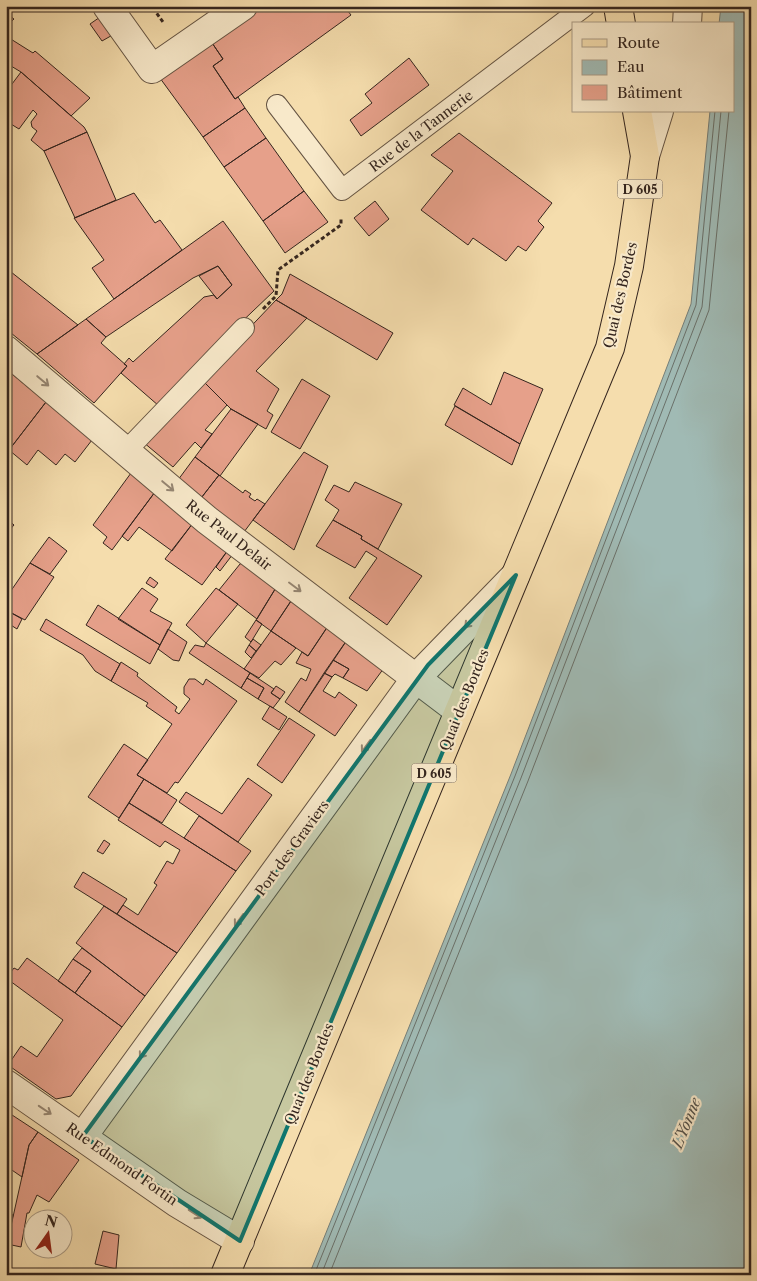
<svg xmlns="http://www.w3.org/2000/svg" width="757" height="1281" font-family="'Libre Caslon Text',serif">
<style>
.water{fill:#a0bab4;stroke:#757e78}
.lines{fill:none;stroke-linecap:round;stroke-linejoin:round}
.shore{stroke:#6a7069;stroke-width:1}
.building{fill:#e6a08a;stroke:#34251e}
.lane-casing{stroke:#645342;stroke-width:22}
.street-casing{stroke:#645342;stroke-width:30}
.primary-casing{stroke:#34251e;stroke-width:30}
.path{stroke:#34251e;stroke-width:3;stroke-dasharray:4 2.5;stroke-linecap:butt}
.lane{stroke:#f8e9ca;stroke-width:20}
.street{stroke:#f8e9ca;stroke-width:28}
.primary{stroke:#f5ddad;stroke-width:28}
.oneway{stroke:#968774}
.marked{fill:#0f766e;fill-opacity:0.2;stroke:#0f766e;stroke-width:4;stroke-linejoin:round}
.labels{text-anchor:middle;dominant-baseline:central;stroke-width:4.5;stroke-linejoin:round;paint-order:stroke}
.shield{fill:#f8e9ca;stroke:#6f6052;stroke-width:1}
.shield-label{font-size:12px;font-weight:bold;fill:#34251e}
.street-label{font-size:14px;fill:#34251e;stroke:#f8e9ca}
.water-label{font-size:15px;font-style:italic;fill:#54524b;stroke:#f8e9ca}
</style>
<rect width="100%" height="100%" fill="#f5ddad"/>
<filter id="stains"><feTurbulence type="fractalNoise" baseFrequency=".004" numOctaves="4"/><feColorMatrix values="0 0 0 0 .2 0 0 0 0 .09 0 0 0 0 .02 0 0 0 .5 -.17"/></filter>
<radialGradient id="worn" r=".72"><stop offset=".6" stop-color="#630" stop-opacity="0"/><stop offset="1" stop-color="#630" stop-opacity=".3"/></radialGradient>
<path class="water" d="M721 6H751V1275H309L511 774 691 304 710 111H733V24H719Z"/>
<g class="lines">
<path class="shore" d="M314 1275 515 776 696 305 715 111
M321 1275 521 778 702 307 721 111
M329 1275 528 781 709 310 729 111"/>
</g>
<path class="building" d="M250 6H344L351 15 235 99 213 66 223 59 208 37Z
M6 13 14 19 6 27Z
M103 15 116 33 102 41 90 24Z
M6 36 33 53 35 51 90 98 71 116 21 72 6 63Z
M208 37 223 59 213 66 235 99 238 97 245 108 203 137 157 74Z
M409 58 429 85 361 136 350 120 372 103 365 94Z
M21 72 84 127 87 132 44 151 31 140 37 131 32 127 31 122 37 114 33 110 19 129 6 121V92Z
M245 108 266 138 224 167 203 137Z
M87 132 116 200 75 218 44 151Z
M459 133 552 203 538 221 544 227 526 251 518 246 506 261 473 238 468 245 421 210 453 171 431 155Z
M266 138 304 191 263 221 224 167Z
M304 191 328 222 285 253 263 221Z
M134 193 155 223 160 220 182 250 114 299 92 268 104 260 74 218Z
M375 201 389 219 369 236 354 218Z
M223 221 274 291 210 352 159 406 121 373 127 366 124 364 129 358 133 362 204 297 214 295 217 299 232 285 218 266 193 278 106 337 86 319Z
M218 266 232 285 217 299 199 276Z
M6 268 78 325 37 354 6 329Z
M290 274 393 333 377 360 276 300 282 294Z
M276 300 307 318 256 371 279 389 267 411 273 415 266 429 231 409 201 379Z
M86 319 106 337 101 343 127 366 94 403 37 354Z
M6 369 46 402 6 454 8 433Z
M504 372 543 389 520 444 454 405 463 388 491 405Z
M201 379 227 405 205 430 212 434 201 448 195 442 173 467 143 442Z
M302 379 330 396 300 449 271 432Z
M46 402 92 440 75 462 65 454 56 465 38 450 27 465 9 450Z
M455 406 520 444 512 465 445 425Z
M231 409 258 424 220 476 195 457Z
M304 452 328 466 294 550 253 520Z
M195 457 219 475 198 502 175 484Z
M131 473 155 492 112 550 103 543 107 537 93 525Z
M219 475 243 493 245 490 251 494 249 497 255 501 257 499 265 504 241 536 198 502Z
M355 482 402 504 378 549 361 539 362 536 333 520 339 510 325 500 334 485 349 492Z
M155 492 193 523 172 551 139 527 128 541 122 536Z
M6 518 14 525 6 534Z
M333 520 362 536 361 539 422 576 387 625 349 598 377 558 366 551 355 568 316 546Z
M193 523 228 550 202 585 165 559Z
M49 537 67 551 50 574 30 563Z
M228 550 233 554 220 571 216 567Z
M244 562 277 586 257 619 219 590 240 564Z
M30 563 54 577 25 620 6 610V598Z
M150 577 158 583 154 588 146 583Z
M277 586 293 598 271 631 256 620Z
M142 588 158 599 150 611 172 623 160 645 118 619Z
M216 588 238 604 206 643 186 625Z
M293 598 330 623 308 656 271 631Z
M98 605 160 645 150 664 86 625Z
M6 610 22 619 17 629 6 622Z
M46 619 120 664 111 681 95 671 83 655 40 630Z
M256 620 262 624 251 642 245 637Z
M330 623 349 637 299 712 285 702 301 678 306 681 311 669 296 663 302 652 308 656Z
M168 629 187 642 179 661 173 660 158 649Z
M271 631 296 648 281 665 275 661 259 678 244 669Z
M349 637 384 668 367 691 343 678 349 669 333 660Z
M253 639 261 645 256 651 249 645Z
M206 643 250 673 241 688 189 653 195 645 204 647Z
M249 645 256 651 251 658 245 652Z
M333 660 349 669 343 678 335 674 332 677 324 673Z
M121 662 138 673 137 676 177 707 175 711 179 714 190 699 184 694V687L189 679H195L203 685 206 679 237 701 178 783 175 782 167 793 137 775 172 724 146 706 148 703 111 681Z
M250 673 274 689 271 693 280 699 273 708 258 699 264 688 247 678Z
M324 673 332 677 323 691 335 698 339 692 357 705 335 736 299 712Z
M247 678 264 688 258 699 241 688Z
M276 686 285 692 280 699 271 693Z
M270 706 287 717 279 730 262 719Z
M289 718 315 735 282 783 257 765Z
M124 744 148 760 137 775 144 779 119 818 88 797Z
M248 778 272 795 238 842 179 802 186 792 222 814Z
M144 779 177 800 162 823 129 803Z
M129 803 236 871 177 953 117 914 123 905 138 915 157 885 154 883 167 861 173 864 180 850 165 841 160 847 118 820Z
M199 816 251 851 236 871 184 838Z
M104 840 110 844 103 854 97 851Z
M83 872 127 899 117 914 74 887Z
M104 906 177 953 145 996 76 943Z
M82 948 145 996 122 1027 75 993 91 971 73 959Z
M27 958 122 1027 71 1096 56 1099 8 1065 21 1046 37 1057 63 1020 6 978 14 968 18 970Z
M73 959 91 971 75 993 58 981Z
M6 1111 38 1132 29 1145 22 1177 6 1166Z
M38 1132 79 1160 49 1202 37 1195 29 1213H27L21 1247 7 1244 29 1145Z
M6 1213 13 1215 7 1244H6Z
M103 1231 119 1235 116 1269 95 1264Z"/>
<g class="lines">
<g class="lane-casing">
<path id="lane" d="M277 105 342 190 585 6
M126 451 244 328"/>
</g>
<g class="street-casing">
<path id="street" d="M107 6 152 69 243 6
M687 24 688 6
M645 156 659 111
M6 350 207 520 459 711
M6 1084 177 1203 240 1241
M83 1136 416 678 515 576"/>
</g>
<g class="primary-casing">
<path id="primary" d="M618 6 621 24
M225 1275 610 348 629 266 645 156 637 111"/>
</g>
<path class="path" d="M153 8 163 22
M263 309 276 296 278 270 341 225V218"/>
<use href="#lane" class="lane"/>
<use href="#street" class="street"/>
<use href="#primary" class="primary"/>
</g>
<defs><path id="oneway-shaft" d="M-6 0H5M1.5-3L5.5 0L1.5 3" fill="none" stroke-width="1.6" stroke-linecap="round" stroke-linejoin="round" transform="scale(1.25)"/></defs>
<g class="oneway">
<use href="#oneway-shaft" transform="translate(43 381) rotate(40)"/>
<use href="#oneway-shaft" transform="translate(168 486) rotate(40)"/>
<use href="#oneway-shaft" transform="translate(295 587) rotate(37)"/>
<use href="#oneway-shaft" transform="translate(470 622) rotate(134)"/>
<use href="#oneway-shaft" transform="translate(366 746) rotate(126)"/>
<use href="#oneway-shaft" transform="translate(239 920) rotate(126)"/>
<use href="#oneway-shaft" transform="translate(144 1052) rotate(126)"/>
<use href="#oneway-shaft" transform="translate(45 1110) rotate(34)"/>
<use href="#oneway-shaft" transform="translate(195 1214) rotate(33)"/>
</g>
<path class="marked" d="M516 575 240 1241 83 1136 428 665Z"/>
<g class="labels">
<g class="shield">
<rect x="617.5" y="179.5" width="45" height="19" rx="4"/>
<rect x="411.5" y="763.5" width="45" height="19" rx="4"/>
</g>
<g class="shield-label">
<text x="640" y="189">D 605</text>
<text x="434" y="773">D 605</text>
</g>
<g class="street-label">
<text transform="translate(421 131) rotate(-37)">Rue de la Tannerie</text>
<text transform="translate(620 295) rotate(-77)">Quai des Bordes</text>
<text transform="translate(229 535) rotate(38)">Rue Paul Delair</text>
<text transform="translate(464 700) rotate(-68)">Quai des Bordes</text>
<text transform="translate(292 848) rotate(-54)">Port des Graviers</text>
<text transform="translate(309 1074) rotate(-68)">Quai des Bordes</text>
<text transform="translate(122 1164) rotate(35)">Rue Edmond Fortin</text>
</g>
<g class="water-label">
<text transform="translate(686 1123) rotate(-68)">L'Yonne</text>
</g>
</g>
<rect width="757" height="1281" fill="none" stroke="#f5ddad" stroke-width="25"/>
<rect x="8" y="8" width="742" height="1266" fill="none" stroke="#34251e" stroke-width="2.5"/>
<rect x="12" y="12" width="732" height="1256" fill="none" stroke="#34251e"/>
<rect x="572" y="22" width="162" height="90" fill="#f8e9ca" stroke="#aa9b85"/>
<rect x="582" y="39" width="25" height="8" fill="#f5ddad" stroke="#aa9b85"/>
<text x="617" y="48" font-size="15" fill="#34251e">Route</text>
<rect x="582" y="60" width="25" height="15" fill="#a0bab4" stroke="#aa9b85"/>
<text x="617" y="72" font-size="15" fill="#34251e">Eau</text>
<rect x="582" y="85" width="25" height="15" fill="#e6a08a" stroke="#aa9b85"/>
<text x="617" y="98" font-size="15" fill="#34251e">Bâtiment</text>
<g transform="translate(48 1234) rotate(14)"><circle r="24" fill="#f8e9ca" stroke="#aa9b85"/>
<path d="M0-4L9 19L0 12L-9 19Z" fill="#8f2418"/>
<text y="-8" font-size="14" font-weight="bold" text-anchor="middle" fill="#34251e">N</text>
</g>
<rect width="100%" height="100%" filter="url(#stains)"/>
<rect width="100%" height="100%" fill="url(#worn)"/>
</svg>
